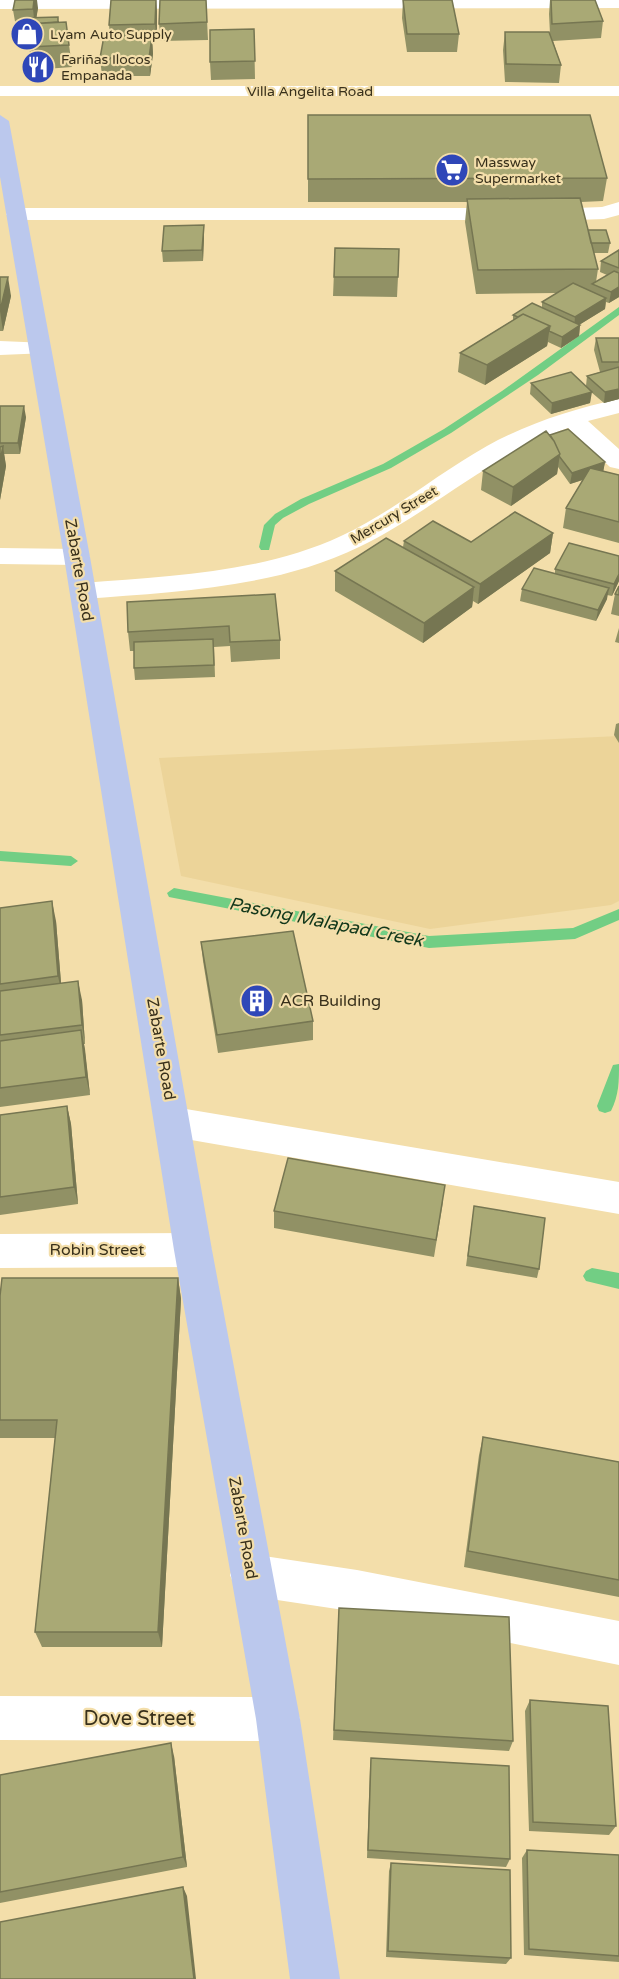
<svg xmlns="http://www.w3.org/2000/svg" width="619" height="1979" font-family="'Varela Round',sans-serif">
<style>
.built{fill:#ecd499}
.lines{fill:none;stroke-linecap:round;stroke-linejoin:round}
.stream{fill:#72ce84;fill-rule:evenodd}
.minor{fill:#fff;fill-rule:evenodd}
.major{fill:#bbc8ed;fill-rule:evenodd}
.wall{fill:#919165}
.shaded-wall{fill:#767652}
.building{fill:#a9a975;stroke:#767652;stroke-width:1.5}
.labels{text-anchor:middle;dominant-baseline:central;stroke-width:4.5;stroke-linejoin:round;paint-order:stroke}
.far-poi-label{font-size:14px;fill:#38301b;stroke:#f3deaa;text-anchor:start}
.far-street-label{font-size:14px;fill:#38301b;stroke:#f3deaa}
.street-label{font-size:16px;fill:#38301b;stroke:#f3deaa}
.poi-label{font-size:16px;fill:#38301b;stroke:#f3deaa;text-anchor:start}
.water-label{font-size:18px;font-style:italic;fill:#12381b;stroke:#f3deaa}
.near-street-label{font-size:20px;fill:#38301b;stroke:#f3deaa}
</style>
<rect width="100%" height="100%" fill="#f3deaa"/>
<path class="built" d="M619 736V901L611 905 430 929 181 876 159 758Z"/>
<g class="lines">
<path class="stream" d="M619 307V315L538 375 451 433 391 468 309 504 283 518 275 525 269 550H261L259 547 264 525 275 514 301 499 383 464 444 429 502 391Z
M0 851 71 856 78 861 71 866 0 861Z
M174 888 429 936 573 928 619 909V920L575 939 429 948 169 897 167 893Z
M619 1064C619 1081 619 1095 611 1111L605 1113 599 1111 597 1106 611 1070 613 1065Z
M592 1268 619 1273V1289L586 1281 583 1276 586 1271Z"/>
<path class="minor" d="M0 0H619V8L0 9Z
M0 86H619V96H0Z
M619 202V215L604 219 576 220H16L9 218 6 214 9 210 16 208H576L602 207Z
M0 341 48 343 51 348 48 353 0 355Z
M619 399V413L588 421 619 449V469L610 467 568 428C490 455 432 512 359 547 275 588 175 592 83 599L74 597 70 591 74 585 83 583C169 576 262 573 341 536 393 512 437 474 487 446 529 423 573 409 619 399Z
M0 548 77 549 86 551 90 557 86 563 77 565 0 564Z
M174 1107 619 1182V1214L174 1137 162 1132 156 1122 162 1112Z
M193 1233 206 1238 212 1250 206 1262 193 1267 0 1268V1234Z
M251 1554 357 1570 619 1621V1665L357 1612 251 1596 236 1590 230 1575 236 1560Z
M0 1696 278 1697 294 1703 300 1719 294 1735 278 1741 0 1740Z"/>
<path class="major" d="M0 115 9 121 90 557 212 1250 300 1719 340 1979H290L256 1719 174 1250 64 557 0 177Z"/>
</g>
<path class="wall" d="M111 0H156L157 12V41H152L153 54 150 76H102L100 58 110 36 109 25Z
M206 0 208 40 161 41 159 24Z
M403 0 459 34 457 52H407L402 18Z
M550 0H595L603 21 601 38 553 41 561 65 559 83 505 82 503 50 505 32 550 34 549 14Z
M38 8 36 18 59 22H66L72 67 32 70 29 45H23L21 35 22 27H16L13 10Z
M254 29 255 79 211 80 210 62Z
M308 115 607 178 603 201 581 202 588 230 610 243 608 253H594L598 269 596 282 607 275 600 272 601 261 619 250V297L609 303 606 302 605 309 579 325H580L579 336 561 348 548 342 547 346 485 385 458 372 460 353 513 320V315L542 308V302L557 293 476 294 465 222 467 202H308Z
M204 236 203 261 163 262 162 251Z
M335 248 398 277 397 297 333 296Z
M0 277 11 296 3 331H0Z
M596 338H619V399L604 403 591 392 590 403 551 414 530 394 531 383 586 386 587 376 600 372 594 350Z
M0 406 26 417 20 454H4L6 466 0 500Z
M550 435 605 462 603 471 619 475V543L563 528 566 508 583 480 570 484 558 467 557 474 511 506 481 490 483 471Z
M553 533 550 553 478 604 473 601 472 607 423 643 335 591V571L403 547 404 541 471 542Z
M619 556V581L612 596 607 595V599L596 621 520 601 522 589 555 573V569Z
M619 586V616L611 614 615 594Z
M275 594 280 640V659L231 662 230 646 214 647 215 677 135 680 134 668V651H130L128 632Z
M619 628V643L615 642Z
M619 723V743L614 735 616 724Z
M0 908 56 921 61 983 82 1000 85 1044H84L90 1095 0 1107Z
M201 942 313 1021V1040L218 1053 203 961Z
M67 1106 71 1124 78 1204 0 1215V1115Z
M443 1202 434 1257 274 1228V1211Z
M474 1206 539 1269 537 1278 466 1266Z
M178 1278 181 1299 162 1647H42L35 1632 55 1438H0V1296Z
M483 1437 619 1462V1597L464 1567 479 1455Z
M339 1608 513 1741 509 1751 333 1740Z
M530 1700 616 1826 609 1835 529 1831 525 1711Z
M174 1756 187 1867 0 1903V1775Z
M371 1758 510 1859 506 1867 367 1858 370 1768Z
M527 1850 619 1855V1962L524 1955 522 1858Z
M391 1863 511 1958 506 1964 386 1957 389 1871Z"/>
<path class="shaded-wall" d="M34 0H37L38 8 35 27 33 9Z
M156 0 157 12V41L155 24Z
M152 36 153 54 150 76 149 58Z
M204 225V236L203 261 202 250Z
M8 277 11 296 3 331 0 311Z
M619 287V297L609 303 611 292Z
M606 298 605 309 574 328 575 317Z
M580 325 579 336 561 348 562 337Z
M550 326 547 346 485 385 487 365Z
M619 389V399L604 403 605 392Z
M592 392 590 403 551 414 552 403Z
M24 406 26 417 20 454 18 443Z
M3 446 6 466 0 500V461Z
M560 454 557 474 511 506 513 487Z
M605 462 603 473 570 484 572 473Z
M553 533 550 553 478 604 480 584Z
M619 574V581L612 596 614 584Z
M474 587 472 607 423 643 424 623Z
M609 588 607 599 596 621 598 610Z
M52 901 56 921 62 995 58 976Z
M78 981 82 1000 85 1044 82 1025Z
M81 1030 85 1049 90 1095 86 1077Z
M67 1106 71 1124 78 1204 74 1187Z
M178 1278 181 1299 162 1647 158 1632Z
M171 1743 174 1756 187 1867 183 1857Z
M183 1887 187 1896 196 1979H194Z"/>
<path class="building" d="M15 0H34L33 9 13 10Z
M111 0H156L155 24 109 25Z
M160 0H206L207 22 159 24Z
M403 0H452L459 34H407Z
M551 0H595L603 21 552 24Z
M58 17V22L27 24 28 35H21L23 18Z
M66 22 69 45 29 47 27 24Z
M254 29 255 61 210 62V30Z
M505 32H549L561 65 506 64Z
M104 36H152L149 58H100Z
M308 115H590L607 178 308 179Z
M580 198 598 269 478 270 467 199Z
M204 225 202 250 162 251 164 226Z
M588 230H606L610 243H591Z
M335 248 399 249 398 277H334Z
M619 250V268L601 261Z
M614 271 619 273V287L611 292 592 284Z
M0 277H8L0 311Z
M573 283 606 298 575 317 542 302Z
M532 303 580 325 562 337 549 331 550 326 523 314 518 317 513 315Z
M523 314 550 326 487 365 460 353Z
M596 338H619V362H602Z
M619 367V389L605 392 587 376Z
M571 372 592 392 552 403 531 383Z
M0 406H24L18 443H0Z
M568 429 605 462 572 473 559 456 560 454 554 441 550 435Z
M546 431 554 441 560 454 513 487 483 471Z
M3 446 0 461V447Z
M590 468 619 475V522L566 508Z
M515 512 553 533 480 584 404 541 433 521 471 542Z
M386 538 474 587 424 623 335 571Z
M569 543 619 556V574L614 584 555 569Z
M534 568 609 588 598 610 522 589Z
M619 586V595L615 594Z
M275 594 280 640 230 642 229 626 128 632 127 602Z
M213 639 214 665 134 668V642Z
M52 901 58 976 0 984V908Z
M293 931 313 1021 217 1035 201 942Z
M78 981 82 1025 0 1035V991Z
M81 1030 86 1077 0 1088V1041Z
M67 1106 74 1187 0 1197V1115Z
M288 1158 445 1185 436 1240 274 1211Z
M474 1206 545 1218 539 1269 468 1256Z
M2 1278H178L158 1632H35L57 1420H0V1296Z
M483 1437 619 1462V1580L468 1551Z
M339 1608 509 1617 513 1741 334 1730Z
M530 1700 608 1706 616 1826 533 1822Z
M171 1743 183 1857 0 1892V1775Z
M371 1758 509 1766 510 1859 368 1850Z
M527 1850 619 1855V1956L529 1949Z
M391 1863 510 1870 511 1958 388 1951Z
M183 1887 194 1979H0V1922Z"/>
<defs>
<g id="shop-disc" transform="scale(1.725)"><circle r="9.5" fill="#2f47b8" stroke="#f3deaa"/><path d="M-5-2.5h2.3a2.7 3.5 0 0 1 5.4 0H5L5.5 6h-11ZM-1.5-2.5h3a1.5 2.3 0 0 0-3 0Z" fill="#fff"/></g>
<g id="restaurant-disc" transform="scale(1.725)"><circle r="9.5" fill="#2f47b8" stroke="#f3deaa"/><path d="M-5-6h1v4h1v-4h1v4h1v-4h1v5L-1.5 .5V6h-2V.5L-5-1ZM5-6V6H3V1.5H1.5Q1.5-4 5-6Z" fill="#fff"/></g>
<g id="supermarket-disc" transform="scale(1.725)"><circle r="9.5" fill="#2f47b8" stroke="#f3deaa"/><path d="M-6-5.5h2.5l.6 2H6L4.5 2H-2.5L-4.4-4H-6ZM-1.5 3.2a1.3 1.3 0 1 0 .1 0ZM3 3.2a1.3 1.3 0 1 0 .1 0Z" fill="#fff"/></g>
<g id="building-disc" transform="scale(1.725)"><circle r="9.5" fill="#2f47b8" stroke="#f3deaa"/><path d="M-4-6H4V6H1V3H-1V6H-4ZM-2.5-4.3h1.7v1.8h-1.7ZM.8-4.3h1.7v1.8H.8ZM-2.5-1h1.7V.8h-1.7ZM.8-1h1.7V.8H.8Z" fill="#fff"/></g>
</defs>
<g fill-rule="evenodd">
<use href="#shop-disc" x="27" y="34"/>
<use href="#restaurant-disc" x="38" y="67"/>
<use href="#supermarket-disc" x="452" y="170"/>
<use href="#building-disc" x="257" y="1001"/>
</g>
<g class="labels">
<g class="far-poi-label">
<text x="50" y="34">Lyam Auto Supply</text>
<text x="61" y="59">Fariñas Ilocos<tspan x="61" dy="16">Empanada</tspan></text>
<text x="475" y="162">Massway<tspan x="475" dy="16">Supermarket</tspan></text>
</g>
<g class="far-street-label">
<text x="310" y="91">Villa Angelita Road</text>
<text transform="translate(394 515) rotate(-31)">Mercury Street</text>
</g>
<g class="street-label">
<text transform="translate(79 570) rotate(80)">Zabarte Road</text>
<text transform="translate(161 1049) rotate(80)">Zabarte Road</text>
<text x="97" y="1250">Robin Street</text>
<text transform="translate(243 1528) rotate(80)">Zabarte Road</text>
</g>
<g class="poi-label">
<text x="280" y="1001">ACR Building</text>
</g>
<g class="water-label">
<text transform="translate(326 922) rotate(11)">Pasong Malapad Creek</text>
</g>
<g class="near-street-label">
<text x="139" y="1719">Dove Street</text>
</g>
</g>
</svg>
